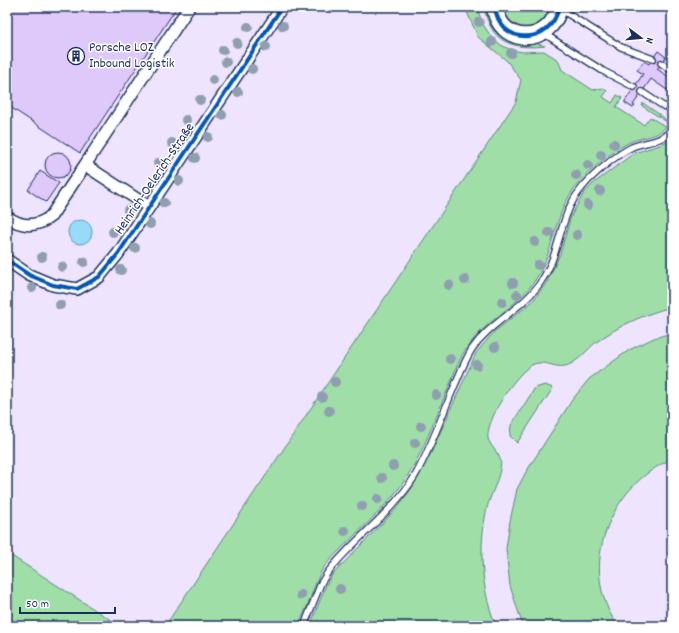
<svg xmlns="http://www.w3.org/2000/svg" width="679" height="633" font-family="Dekko,sans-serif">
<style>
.built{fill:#eee4fd}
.green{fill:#9fdea7;stroke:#5d8682}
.water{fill:#96dcf8;stroke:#6597ba}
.building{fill:#dec9fa;stroke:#1b2f5e}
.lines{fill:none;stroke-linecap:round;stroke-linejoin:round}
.lane-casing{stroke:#1b2f5e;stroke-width:8}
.street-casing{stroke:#1b2f5e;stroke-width:14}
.secondary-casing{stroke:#1b2f5e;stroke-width:19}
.lane{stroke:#fff;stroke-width:5.5}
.street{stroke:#fff;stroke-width:11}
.secondary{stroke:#fff;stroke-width:16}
.cycleway-casing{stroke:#fff;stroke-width:6}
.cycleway{stroke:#0057b8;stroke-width:4}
.tree{fill:#8f9eb0}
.labels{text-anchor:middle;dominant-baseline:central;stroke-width:3;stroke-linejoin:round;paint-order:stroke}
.poi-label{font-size:14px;fill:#1b2f5e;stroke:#fff;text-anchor:start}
.street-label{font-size:14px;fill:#1b2f5e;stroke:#fff}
</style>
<rect width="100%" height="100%" fill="#f5effe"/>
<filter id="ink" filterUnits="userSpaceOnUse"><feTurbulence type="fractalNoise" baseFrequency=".025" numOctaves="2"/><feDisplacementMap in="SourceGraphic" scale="8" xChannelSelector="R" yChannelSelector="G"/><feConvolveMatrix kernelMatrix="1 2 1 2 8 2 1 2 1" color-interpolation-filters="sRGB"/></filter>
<g filter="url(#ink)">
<path class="built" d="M7 7H672V626H120L7 553Z"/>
<path class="green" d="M462 7H477L482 23 490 35 501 45 511 50 523 52 544 51 558 60 562 70 593 90 603 88 607 91 603 97 612 103 617 95 622 98 616 107 644 125 650 117 666 127C655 139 641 136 628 143 610 153 590 170 577 185 554 212 555 250 536 279 519 306 488 318 468 346 460 357 455 371 450 384 437 413 426 445 410 472 388 510 351 535 323 568 312 588 309 608 297 626H165L516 102 521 80 507 61 478 37 467 12Z
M484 7H488L534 43 545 46C512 50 490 42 484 7Z
M502 7H550C548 35 511 38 502 7Z
M643 103 663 117 667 122 642 106Z
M672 138V307C644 314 618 326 595 343 588 349 582 357 574 362 558 373 548 359 534 364 516 371 485 421 488 439 491 447 498 452 500 459 504 470 490 495 487 508 478 547 481 589 496 626H310L326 585 332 575 396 509 412 488 431 453 476 353 494 332 532 302 547 282 560 254 571 216 584 193 594 183 634 153 660 145Z
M672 333V459C610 485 576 568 618 626H523L510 586 506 549 510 521 517 489 526 472 572 400 589 379 629 350 654 338Z
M545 385 553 388 517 443 510 436 511 425 535 388Z
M7 553 120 626H7Z"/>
<path class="water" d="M68 232a12 12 0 1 1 24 0a12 12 0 1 1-24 0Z"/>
<path class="building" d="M7 7H177L80 153 7 105Z
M658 51 666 57 657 69 672 79V83L667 90 651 79 633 105 635 106 633 108 625 103V101L643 74 637 70 644 61 649 64Z
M45 165a13 13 0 1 1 26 0a13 13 0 1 1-26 0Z
M40 171 59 183 46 202 28 190Z"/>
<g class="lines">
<g class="lane-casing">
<path id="lane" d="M560 9 621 47 653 59
M543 33 603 71 634 87
M661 63 672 71
M642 92 663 106 672 108
M304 626 321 583 328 572C355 538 392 513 415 476 431 448 442 415 455 385 460 373 465 360 472 349 491 321 524 309 542 280 561 252 559 215 581 189 592 175 616 155 632 147 647 141 661 143 672 129"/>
</g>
<g class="street-casing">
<path id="street" d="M149 207 85 165 189 7
M7 217C22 227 36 228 51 216L85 165
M7 260 29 275 53 285 77 289 99 277 118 254 282 7"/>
</g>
<g class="secondary-casing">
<path id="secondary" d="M495 7C499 46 551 46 559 7"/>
</g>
<use href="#lane" class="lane"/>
<use href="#street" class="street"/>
<use href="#secondary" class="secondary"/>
<g class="cycleway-casing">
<path id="cycleway" d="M495 7C499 46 551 46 559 7
M7 260 29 275 53 285 77 289 99 277 118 254 282 7"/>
</g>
<use href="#cycleway" class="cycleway"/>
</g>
<g class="tree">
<circle cx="479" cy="22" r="5"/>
<circle cx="283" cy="26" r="5"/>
<circle cx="248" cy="27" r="5"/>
<circle cx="492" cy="42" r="5"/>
<circle cx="237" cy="43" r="5"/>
<circle cx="266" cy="47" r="5"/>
<circle cx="223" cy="50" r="5"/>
<circle cx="511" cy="53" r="5"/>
<circle cx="226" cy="62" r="5"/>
<circle cx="252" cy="69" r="5"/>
<circle cx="213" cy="80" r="5"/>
<circle cx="238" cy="92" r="5"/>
<circle cx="200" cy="100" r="5"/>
<circle cx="222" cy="115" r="5"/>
<circle cx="186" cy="120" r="5"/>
<circle cx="208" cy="137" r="5"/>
<circle cx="172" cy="143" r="5"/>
<circle cx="614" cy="144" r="5"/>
<circle cx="601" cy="155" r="5"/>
<circle cx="195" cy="158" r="5"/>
<circle cx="158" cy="163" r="5"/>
<circle cx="588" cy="165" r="5"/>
<circle cx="576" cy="175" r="5"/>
<circle cx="179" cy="181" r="5"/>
<circle cx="600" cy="191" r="5"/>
<circle cx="164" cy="203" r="5"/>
<circle cx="588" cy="205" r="5"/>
<circle cx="128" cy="210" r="5"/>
<circle cx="150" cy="224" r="5"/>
<circle cx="113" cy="232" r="5"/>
<circle cx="549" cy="233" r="5"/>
<circle cx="577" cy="235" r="5"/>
<circle cx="535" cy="242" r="5"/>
<circle cx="135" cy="248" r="5"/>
<circle cx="42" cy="257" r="5"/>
<circle cx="84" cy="262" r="5"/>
<circle cx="538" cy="265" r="5"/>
<circle cx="62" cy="267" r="5"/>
<circle cx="121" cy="270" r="5"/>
<circle cx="465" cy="280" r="5"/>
<circle cx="513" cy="283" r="5"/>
<circle cx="449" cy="285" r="5"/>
<circle cx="32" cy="288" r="5"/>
<circle cx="517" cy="295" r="5"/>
<circle cx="502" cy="302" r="5"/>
<circle cx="60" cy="305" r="5"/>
<circle cx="495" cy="347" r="5"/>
<circle cx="450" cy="359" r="5"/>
<circle cx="477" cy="365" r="5"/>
<circle cx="335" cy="382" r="5"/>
<circle cx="436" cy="395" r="5"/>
<circle cx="322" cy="397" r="5"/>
<circle cx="329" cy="411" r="5"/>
<circle cx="421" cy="426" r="5"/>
<circle cx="415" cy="443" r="5"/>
<circle cx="393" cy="466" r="5"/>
<circle cx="382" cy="478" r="5"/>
<circle cx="378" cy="499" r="5"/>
<circle cx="362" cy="506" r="5"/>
<circle cx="345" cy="531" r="5"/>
<circle cx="340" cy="589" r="5"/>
<circle cx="301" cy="595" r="5"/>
</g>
</g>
<defs>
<g id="building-ring" transform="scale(0.9)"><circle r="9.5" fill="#fff" stroke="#1b2f5e" stroke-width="1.5"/><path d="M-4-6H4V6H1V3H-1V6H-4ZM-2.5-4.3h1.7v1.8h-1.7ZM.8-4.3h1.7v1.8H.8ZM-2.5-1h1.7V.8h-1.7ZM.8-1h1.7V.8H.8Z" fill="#1b2f5e"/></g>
</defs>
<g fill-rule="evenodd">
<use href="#building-ring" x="76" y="56"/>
</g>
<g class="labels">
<g class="poi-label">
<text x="89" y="48">Porsche LOZ<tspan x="89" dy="16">Inbound Logistik</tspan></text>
</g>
<g class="street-label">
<text transform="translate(155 179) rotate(-56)">Heinrich-Oelerich-Straße</text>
</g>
</g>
<rect width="679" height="633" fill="none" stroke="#fff" stroke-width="24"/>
<rect x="12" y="12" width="655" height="609" fill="none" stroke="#1b2f5e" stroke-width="1.5" filter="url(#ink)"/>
<g transform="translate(641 38) rotate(106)" stroke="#ffffff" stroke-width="3" paint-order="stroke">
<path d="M0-3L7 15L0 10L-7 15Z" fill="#1b2f5e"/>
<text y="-6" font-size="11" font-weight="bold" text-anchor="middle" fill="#1b2f5e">N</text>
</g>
<path d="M20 607v6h95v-6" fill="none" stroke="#1b2f5e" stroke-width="2"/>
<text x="26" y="607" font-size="12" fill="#1b2f5e" stroke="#ffffff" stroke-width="3" paint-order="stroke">50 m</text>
</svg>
